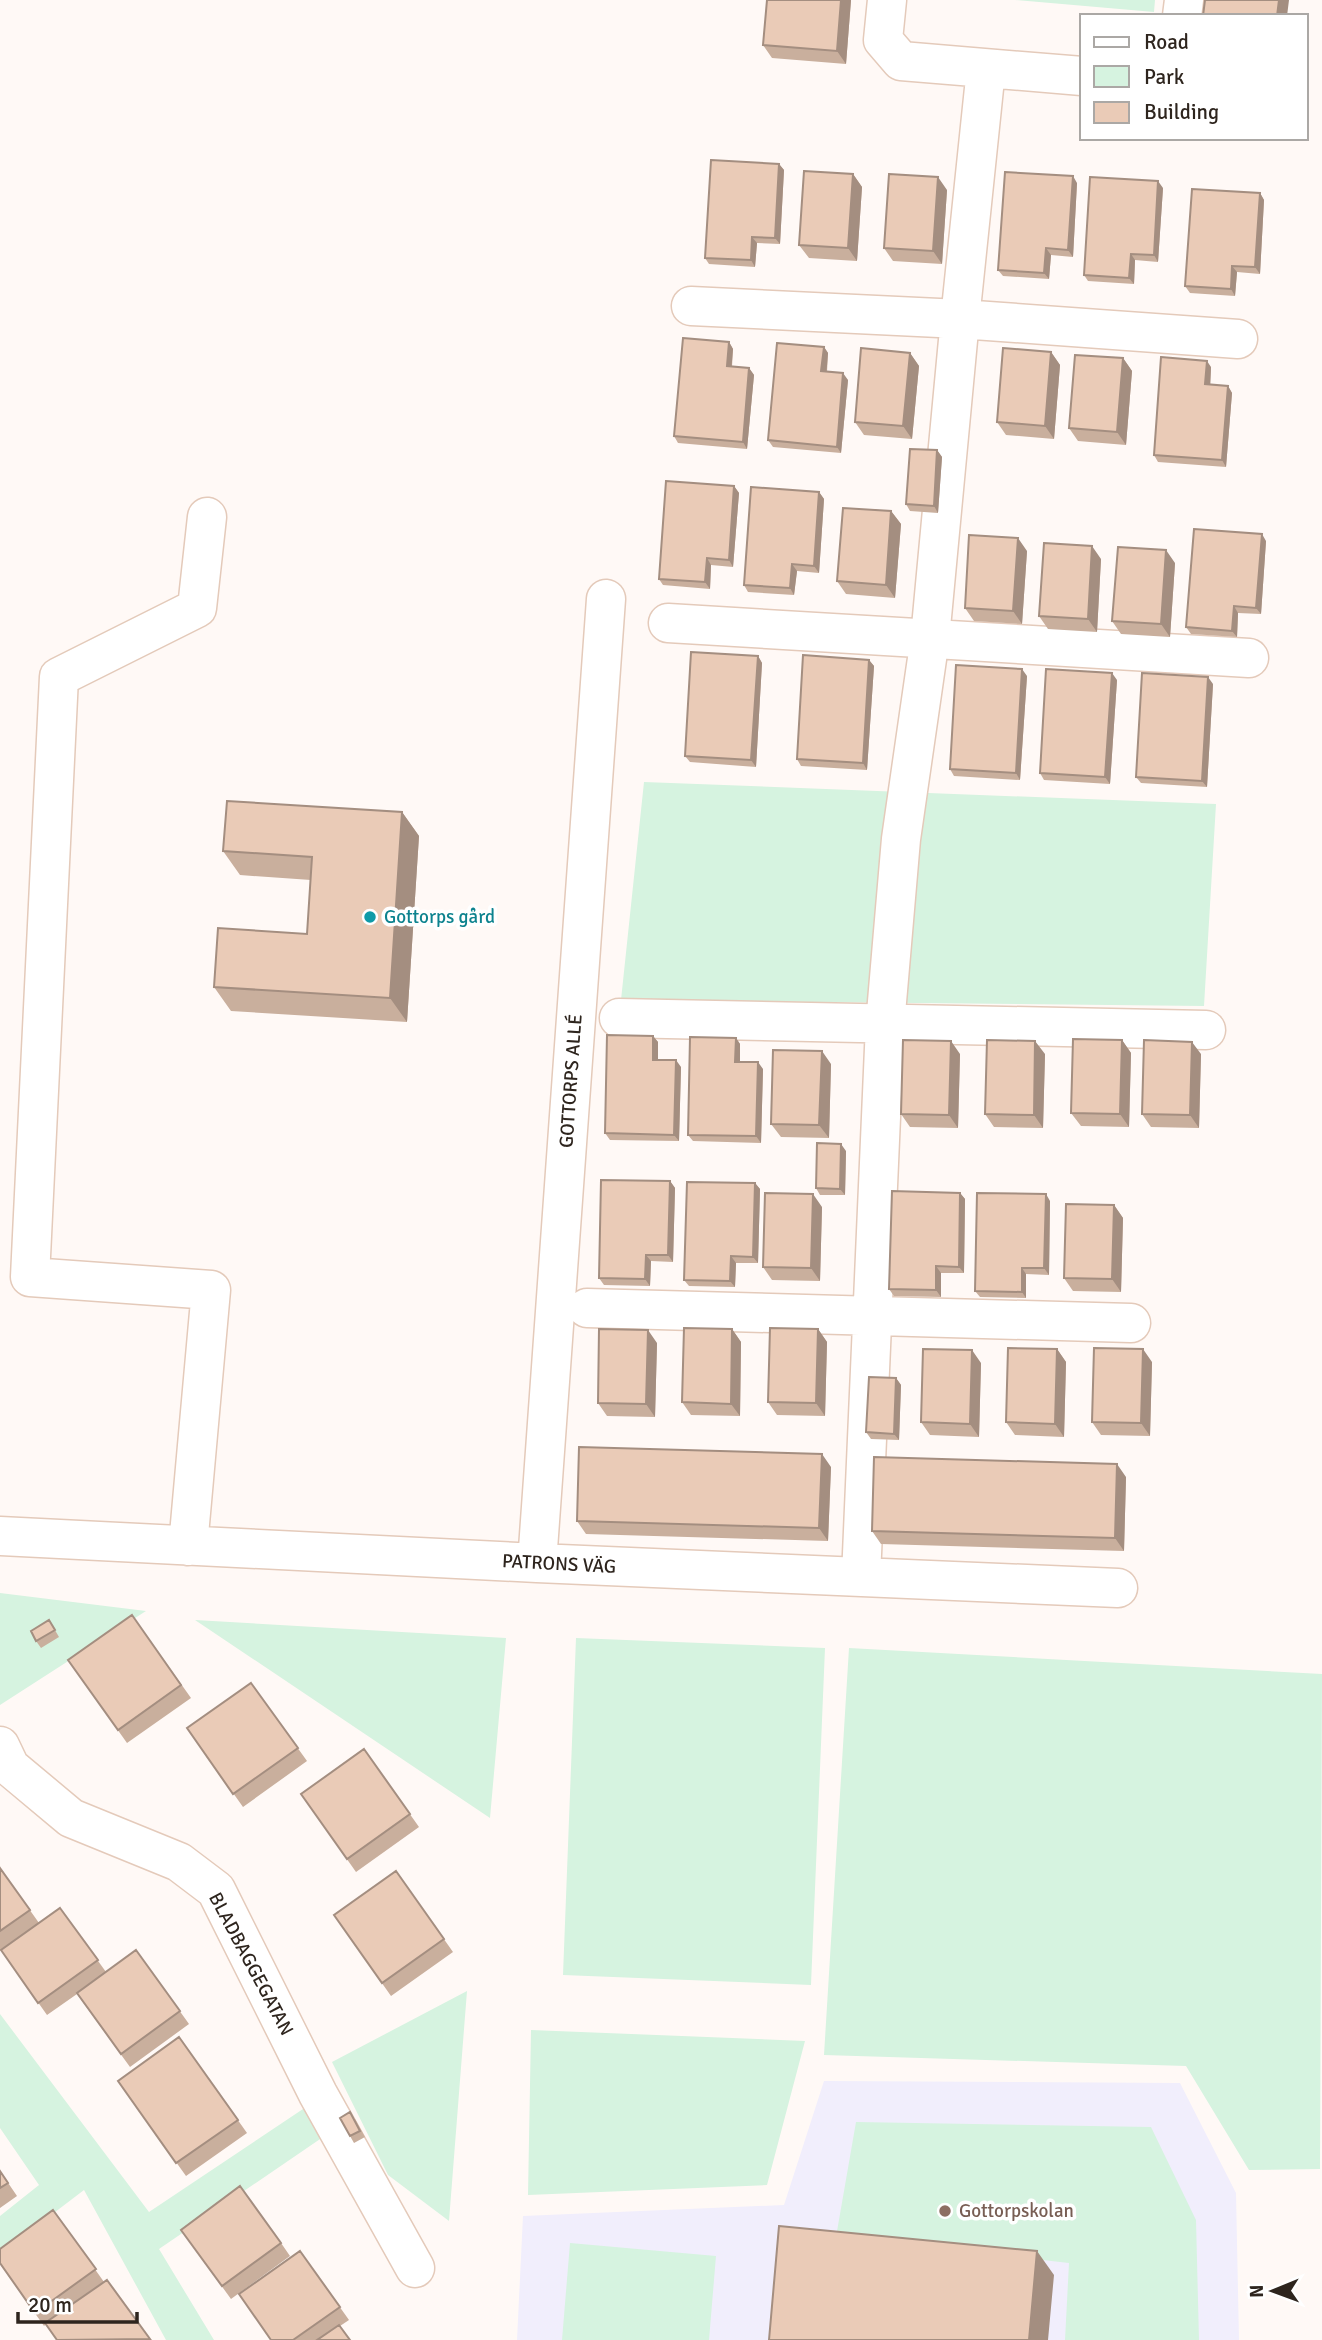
<svg xmlns="http://www.w3.org/2000/svg" width="1322" height="2340" font-family="Signika,sans-serif">
<style>
.education{fill:#f1eefc}
.green{fill:#d6f3e0}
.lines{fill:none;stroke-linecap:round;stroke-linejoin:round}
.minor-casing{stroke:#e4caba;stroke-width:41}
.minor{stroke:#fff;stroke-width:38}
.wall{fill:#c9af9d}
.shaded-wall{fill:#a48e80}
.building{fill:#eacbb7;stroke:#a48e80;stroke-width:2}
.culture-dot{fill:#0f9aa8;stroke:#fff;stroke-width:2.5}
.education-dot{fill:#8d6e63;stroke:#fff;stroke-width:2.5}
.labels{text-anchor:middle;dominant-baseline:central;stroke-width:7;stroke-linejoin:round;paint-order:stroke}
.culture-label{font-size:19px;fill:#0d838f;stroke:#fff;text-anchor:start}
.street-label{font-size:19px;fill:#2e251e;stroke:#fff}
.education-label{font-size:19px;fill:#785e54;stroke:#fff;text-anchor:start}
</style>
<rect width="100%" height="100%" fill="#fff9f6"/>
<path class="education" d="M824 2081 1180 2083 1236 2193 1239 2340H517L523 2216 784 2205Z"/>
<path class="green" d="M1015 0H1155L1154 12Z
M644 782 1216 804 1204 1006 621 1000Z
M0 1593 146 1611 0 1705Z
M195 1620 506 1638 490 1818Z
M576 1638 825 1648 811 1985 563 1975Z
M849 1648 1322 1674 1320 2169 1249 2170 1186 2066 824 2055Z
M467 1991 449 2221 388 2175 332 2062Z
M0 2014 149 2212 309 2105 326 2135 159 2249 214 2340H166L84 2190 0 2254V2216L39 2185 0 2128Z
M531 2030 805 2041 767 2185 528 2195Z
M856 2122 1151 2127 1196 2220 1199 2340H1065L1069 2263 836 2237Z
M570 2243 716 2256 709 2340H562Z"/>
<g class="lines">
<g class="minor-casing">
<path id="minor" d="M887 0 883 40 901 61 1082 76
M1182 16 1184 0
M986 69 960 319 1238 339
M691 306 960 319 930 638 901 839 885 1025 861 1577
M668 623 1249 658
M619 1018 1206 1030
M587 1308 1131 1323
M0 1536 537 1563 1118 1588
M188 1546 211 1290 30 1277 59 677 197 608 207 517
M537 1563 606 599
M0 1746 10 1767 71 1818 179 1862 216 1890 318 2094 415 2268"/>
</g>
<use href="#minor" class="minor"/>
</g>
<path class="wall" d="M851 0 846 64 772 58 763 45Z
M779 164 784 170 780 244 757 243 755 267 709 264 705 258Z
M853 174 862 187 857 261 809 258 799 245Z
M1077 183 1073 257 1051 255 1049 279 1003 276 998 270Z
M1163 188 1158 262 1135 260 1134 284 1088 281 1084 275Z
M947 190 942 264 893 261 884 248Z
M1260 193 1264 200 1260 274 1237 272 1235 296 1190 293 1185 286Z
M729 342 733 349 732 367 749 368 754 375 747 449 678 443 674 436Z
M824 347 828 353 827 372 848 380 841 453 773 447 768 440Z
M1051 352 1060 365 1054 439 1006 435 997 422Z
M910 353 919 366 912 439 864 435 855 422Z
M1123 358 1132 371 1126 445 1078 441 1069 428Z
M1211 367 1210 385 1228 386 1232 393 1226 467 1158 462 1154 455Z
M937 450 942 457 938 513 910 511 906 504Z
M734 486 739 493 733 567 711 565 710 589 663 585 659 579Z
M819 492 824 499 819 573 797 571 794 595 748 592 744 585Z
M891 511 901 524 895 598 846 594 837 581Z
M1266 541 1261 614 1238 613 1237 637 1191 634 1186 627Z
M1027 551 1022 624 974 621 965 608Z
M1101 559 1097 632 1048 629 1039 616Z
M1175 563 1170 637 1121 634 1112 621Z
M758 656 762 663 756 767 690 762 685 756Z
M869 660 874 666 867 770 801 766 797 759Z
M1027 676 1020 780 954 776 950 769Z
M1117 680 1110 784 1044 780 1040 773Z
M1213 684 1207 787 1141 783 1136 777Z
M402 812 419 836 407 1022 231 1011 214 987 307 934 311 880 240 875 223 851Z
M653 1036 658 1042V1060L681 1067 679 1141 610 1140 605 1133Z
M736 1038 740 1044V1062L763 1069 761 1143 693 1141 688 1135Z
M1122 1040 1131 1053 1129 1127 1081 1126 1071 1113Z
M960 1054 958 1128 910 1127 901 1114Z
M1045 1054 1043 1128 994 1127 985 1114Z
M1201 1054 1199 1128 1151 1127 1142 1114Z
M831 1064 829 1138 781 1137 771 1124Z
M846 1151 845 1195H820L816 1188Z
M670 1181 675 1188 673 1262 651 1261 650 1286 604 1285 599 1278Z
M755 1183 760 1189 758 1263H736L735 1287 689 1286 684 1280Z
M960 1193 965 1199 964 1273H941V1297L894 1296 889 1289Z
M1050 1201 1049 1275 1026 1274V1298L980 1297 975 1291Z
M1114 1205 1123 1218 1121 1292 1073 1291 1064 1278Z
M822 1207 820 1281 772 1280 763 1267Z
M732 1329 741 1342 740 1416 691 1415 682 1402Z
M818 1329 827 1342 825 1416 777 1415 768 1402Z
M657 1343 655 1417 607 1416 598 1403Z
M1057 1349 1066 1362 1064 1437 1015 1435 1006 1422Z
M1152 1362 1150 1436 1101 1435 1092 1422Z
M981 1363 979 1437 930 1435 921 1422Z
M896 1378 901 1385 899 1440 871 1439 866 1432Z
M831 1467 828 1541 586 1534 577 1521Z
M1126 1477 1124 1551 881 1544 872 1531Z
M132 1615 191 1698 127 1743 68 1660Z
M49 1620 59 1637 41 1648 36 1641Z
M251 1683 307 1761 243 1807 187 1728Z
M364 1749 419 1827 356 1872 301 1794Z
M0 1868 39 1923 60 1908 106 1972 136 1950 189 2024 130 2067 77 1994 47 2015 1 1950 5 1947 0 1951Z
M396 1871 453 1952 391 1996 334 1915Z
M179 2037 247 2133 186 2176 118 2081Z
M355 2119 365 2137 354 2143 350 2136Z
M0 2171 17 2196 0 2208Z
M53 2210 104 2282 107 2280 150 2340H57L46 2324 44 2326 0 2264Z
M181 2230 281 2243 290 2256 231 2299Z
M300 2251 349 2320 340 2326 350 2340H271Z"/>
<path class="shaded-wall" d="M841 0H851L846 64 837 51Z
M1279 0H1289L1287 16H1277Z
M779 164 784 170 780 244 775 238Z
M853 174 862 187 857 261 848 248Z
M1073 176 1077 183 1073 257 1068 250Z
M938 177 947 190 942 264 933 251Z
M1158 181 1163 188 1158 262 1154 255Z
M1260 193 1264 200 1260 274 1255 267Z
M752 237 757 243 755 267 751 260Z
M1046 248 1051 255 1049 279 1044 273Z
M1131 254 1135 260 1134 284 1129 278Z
M1232 266 1237 272 1235 296 1231 289Z
M729 342 733 349 731 373 727 366Z
M824 347 828 353 826 378 821 371Z
M1051 352 1060 365 1054 439 1045 426Z
M910 353 919 366 912 439 903 426Z
M1123 358 1132 371 1126 445 1117 432Z
M1207 361 1211 367 1210 391 1205 384Z
M749 368 754 375 747 449 743 442Z
M843 373 848 380 841 453 837 447Z
M1228 386 1232 393 1226 467 1222 460Z
M937 450 942 457 938 513 934 506Z
M734 486 739 493 733 567 729 560Z
M819 492 824 499 819 573 814 566Z
M891 511 901 524 895 598 886 585Z
M1262 534 1266 541 1261 614 1256 608Z
M1018 538 1027 551 1022 624 1013 611Z
M1092 546 1101 559 1097 632 1088 619Z
M1166 550 1175 563 1170 637 1161 624Z
M707 558 711 565 710 589 705 582Z
M792 564 797 571 794 595 790 588Z
M1234 606 1238 613 1237 637 1232 631Z
M758 656 762 663 756 767 751 760Z
M869 660 874 666 867 770 863 763Z
M1022 669 1027 676 1020 780 1016 773Z
M1112 673 1117 680 1110 784 1105 777Z
M1208 677 1213 684 1207 787 1202 781Z
M402 812 419 836 407 1022 390 998Z
M653 1036 658 1042V1067L653 1060Z
M736 1038 740 1044V1068L735 1062Z
M1122 1040 1131 1053 1129 1127 1120 1114Z
M951 1041 960 1054 958 1128 949 1115Z
M1035 1041 1045 1054 1043 1128 1034 1115Z
M1192 1042 1201 1054 1199 1128 1190 1115Z
M822 1051 831 1064 829 1138 819 1125Z
M676 1060 681 1067 679 1141 674 1135Z
M758 1062 763 1069 761 1143 756 1136Z
M841 1144 846 1151 845 1195 840 1189Z
M670 1181 675 1188 673 1262 668 1255Z
M755 1183 760 1189 758 1263 753 1257Z
M960 1193 965 1199 964 1273 959 1267Z
M813 1194 822 1207 820 1281 811 1268Z
M1046 1194 1050 1201 1049 1275 1044 1268Z
M1114 1205 1123 1218 1121 1292 1112 1279Z
M646 1255 651 1261 650 1286 645 1279Z
M731 1256 736 1263 735 1287 730 1281Z
M936 1266 941 1273V1297L936 1290Z
M1022 1268 1026 1274V1298L1022 1292Z
M732 1329 741 1342 740 1416 731 1404Z
M818 1329 827 1342 825 1416 816 1403Z
M648 1330 657 1343 655 1417 646 1404Z
M1057 1349 1066 1362 1064 1437 1055 1424Z
M1143 1349 1152 1362 1150 1436 1141 1423Z
M972 1350 981 1363 979 1437 970 1424Z
M896 1378 901 1385 899 1440 894 1434Z
M822 1454 831 1467 828 1541 819 1528Z
M1117 1464 1126 1477 1124 1551 1115 1538Z
M1037 2251 1054 2275 1048 2340H1029Z"/>
<path class="building" d="M767 0H841L837 51 763 45Z
M1205 0H1279L1277 16H1203Z
M711 160 779 164 775 238 752 237 751 260 705 258Z
M804 171 853 174 848 248 799 245Z
M1005 172 1073 176 1068 250 1046 248 1044 273 998 270Z
M889 174 938 177 933 251 884 248Z
M1090 177 1158 181 1154 255 1131 254 1129 278 1084 275Z
M1192 189 1260 193 1255 267 1232 266 1231 289 1185 286Z
M683 338 729 342 727 366 749 368 743 442 674 436Z
M777 343 824 347 821 371 843 373 837 447 768 440Z
M861 348 910 353 903 426 855 422Z
M1003 348 1051 352 1045 426 997 422Z
M1075 355 1123 358 1117 432 1069 428Z
M1161 357 1207 361 1205 384 1228 386 1222 460 1154 455Z
M910 449 937 450 934 506 906 504Z
M666 481 734 486 729 560 707 558 705 582 659 579Z
M751 487 819 492 814 566 792 564 790 588 744 585Z
M843 508 891 511 886 585 837 581Z
M1194 529 1262 534 1256 608 1234 606 1232 631 1186 627Z
M969 535 1018 538 1013 611 965 608Z
M1044 543 1092 546 1088 619 1039 616Z
M1118 547 1166 550 1161 624 1112 621Z
M691 652 758 656 751 760 685 756Z
M803 655 869 660 863 763 797 759Z
M956 665 1022 669 1016 773 950 769Z
M1046 669 1112 673 1105 777 1040 773Z
M1142 673 1208 677 1202 781 1136 777Z
M227 801 402 812 390 998 214 987 218 928 307 934 312 857 223 851Z
M607 1035 653 1036V1060H676L674 1135 605 1133Z
M690 1037 736 1038 735 1062H758L756 1136 688 1135Z
M1073 1039 1122 1040 1120 1114 1071 1113Z
M903 1040 951 1041 949 1115 901 1114Z
M987 1040 1035 1041 1034 1115 985 1114Z
M1144 1040 1192 1042 1190 1115 1142 1114Z
M773 1050 822 1051 819 1125 771 1124Z
M817 1143 841 1144 840 1189 816 1188Z
M601 1180 670 1181 668 1255H646L645 1279 599 1278Z
M687 1182 755 1183 753 1257 731 1256 730 1281 684 1280Z
M892 1191 960 1193 959 1267 936 1266V1290L889 1289Z
M765 1193 813 1194 811 1268 763 1267Z
M977 1193 1046 1194 1044 1268H1022V1292L975 1291Z
M1066 1204 1114 1205 1112 1279 1064 1278Z
M684 1328 732 1329 731 1404 682 1402Z
M770 1328 818 1329 816 1403 768 1402Z
M599 1329 648 1330 646 1404 598 1403Z
M1008 1348 1057 1349 1055 1424 1006 1422Z
M1094 1348 1143 1349 1141 1423 1092 1422Z
M923 1349 972 1350 970 1424 921 1422Z
M869 1377 896 1378 894 1434 866 1432Z
M579 1447 822 1454 819 1528 577 1521Z
M874 1457 1117 1464 1115 1538 872 1531Z
M132 1615 181 1685 118 1730 68 1660Z
M49 1620 55 1630 36 1641 31 1631Z
M251 1683 298 1748 233 1794 187 1728Z
M364 1749 410 1814 347 1859 301 1794Z
M0 1868 30 1910 0 1931Z
M396 1871 444 1939 382 1983 334 1915Z
M60 1908 98 1960 38 2003 1 1950Z
M136 1950 180 2011 121 2054 77 1993Z
M179 2037 238 2120 176 2163 118 2081Z
M350 2112 360 2131 350 2136 340 2118Z
M0 2171 8 2183 0 2188Z
M240 2186 281 2243 222 2286 181 2230Z
M53 2210 96 2269 35 2313 0 2263V2249Z
M779 2226 1037 2251 1029 2340H769Z
M300 2251 340 2307 293 2340H271L239 2294Z
M107 2280 150 2339 57 2340 45 2323Z
M339 2325 350 2340H317Z"/>
<circle class="culture-dot" cx="370" cy="917" r="7"/>
<circle class="education-dot" cx="945" cy="2211" r="7"/>
<g class="labels">
<g class="culture-label">
<text x="384" y="917">Gottorps gård</text>
</g>
<g class="street-label">
<text transform="translate(571 1081) rotate(-86)">GOTTORPS ALLÉ</text>
<text transform="translate(559 1564) rotate(3)">PATRONS VÄG</text>
<text transform="translate(251 1964) rotate(62)">BLADBAGGEGATAN</text>
</g>
<g class="education-label">
<text x="959" y="2211">Gottorpskolan</text>
</g>
</g>
<rect x="1080" y="14" width="228" height="126" fill="#ffffff" stroke="#aba8a5" stroke-width="2"/>
<rect x="1094" y="37" width="35" height="10" fill="#ffffff" stroke="#aba8a5" stroke-width="2"/>
<text x="1144" y="49" font-size="21" fill="#2e251e">Road</text>
<rect x="1094" y="66" width="35" height="21" fill="#d6f3e0" stroke="#aba8a5" stroke-width="2"/>
<text x="1144" y="84" font-size="21" fill="#2e251e">Park</text>
<rect x="1094" y="102" width="35" height="21" fill="#eacbb7" stroke="#aba8a5" stroke-width="2"/>
<text x="1144" y="119" font-size="21" fill="#2e251e">Building</text>
<g transform="translate(1273 2291) rotate(269)" stroke="#ffffff" stroke-width="5" paint-order="stroke">
<path d="M0-5L12 26L0 18L-12 26Z" fill="#2e251e"/>
<text y="-10" font-size="19" font-weight="bold" text-anchor="middle" fill="#2e251e">N</text>
</g>
<path d="M18 2312v10h119v-10" fill="none" stroke="#2e251e" stroke-width="3.5"/>
<text x="28" y="2312" font-size="21" fill="#2e251e" stroke="#ffffff" stroke-width="5" paint-order="stroke">20 m</text>
</svg>
